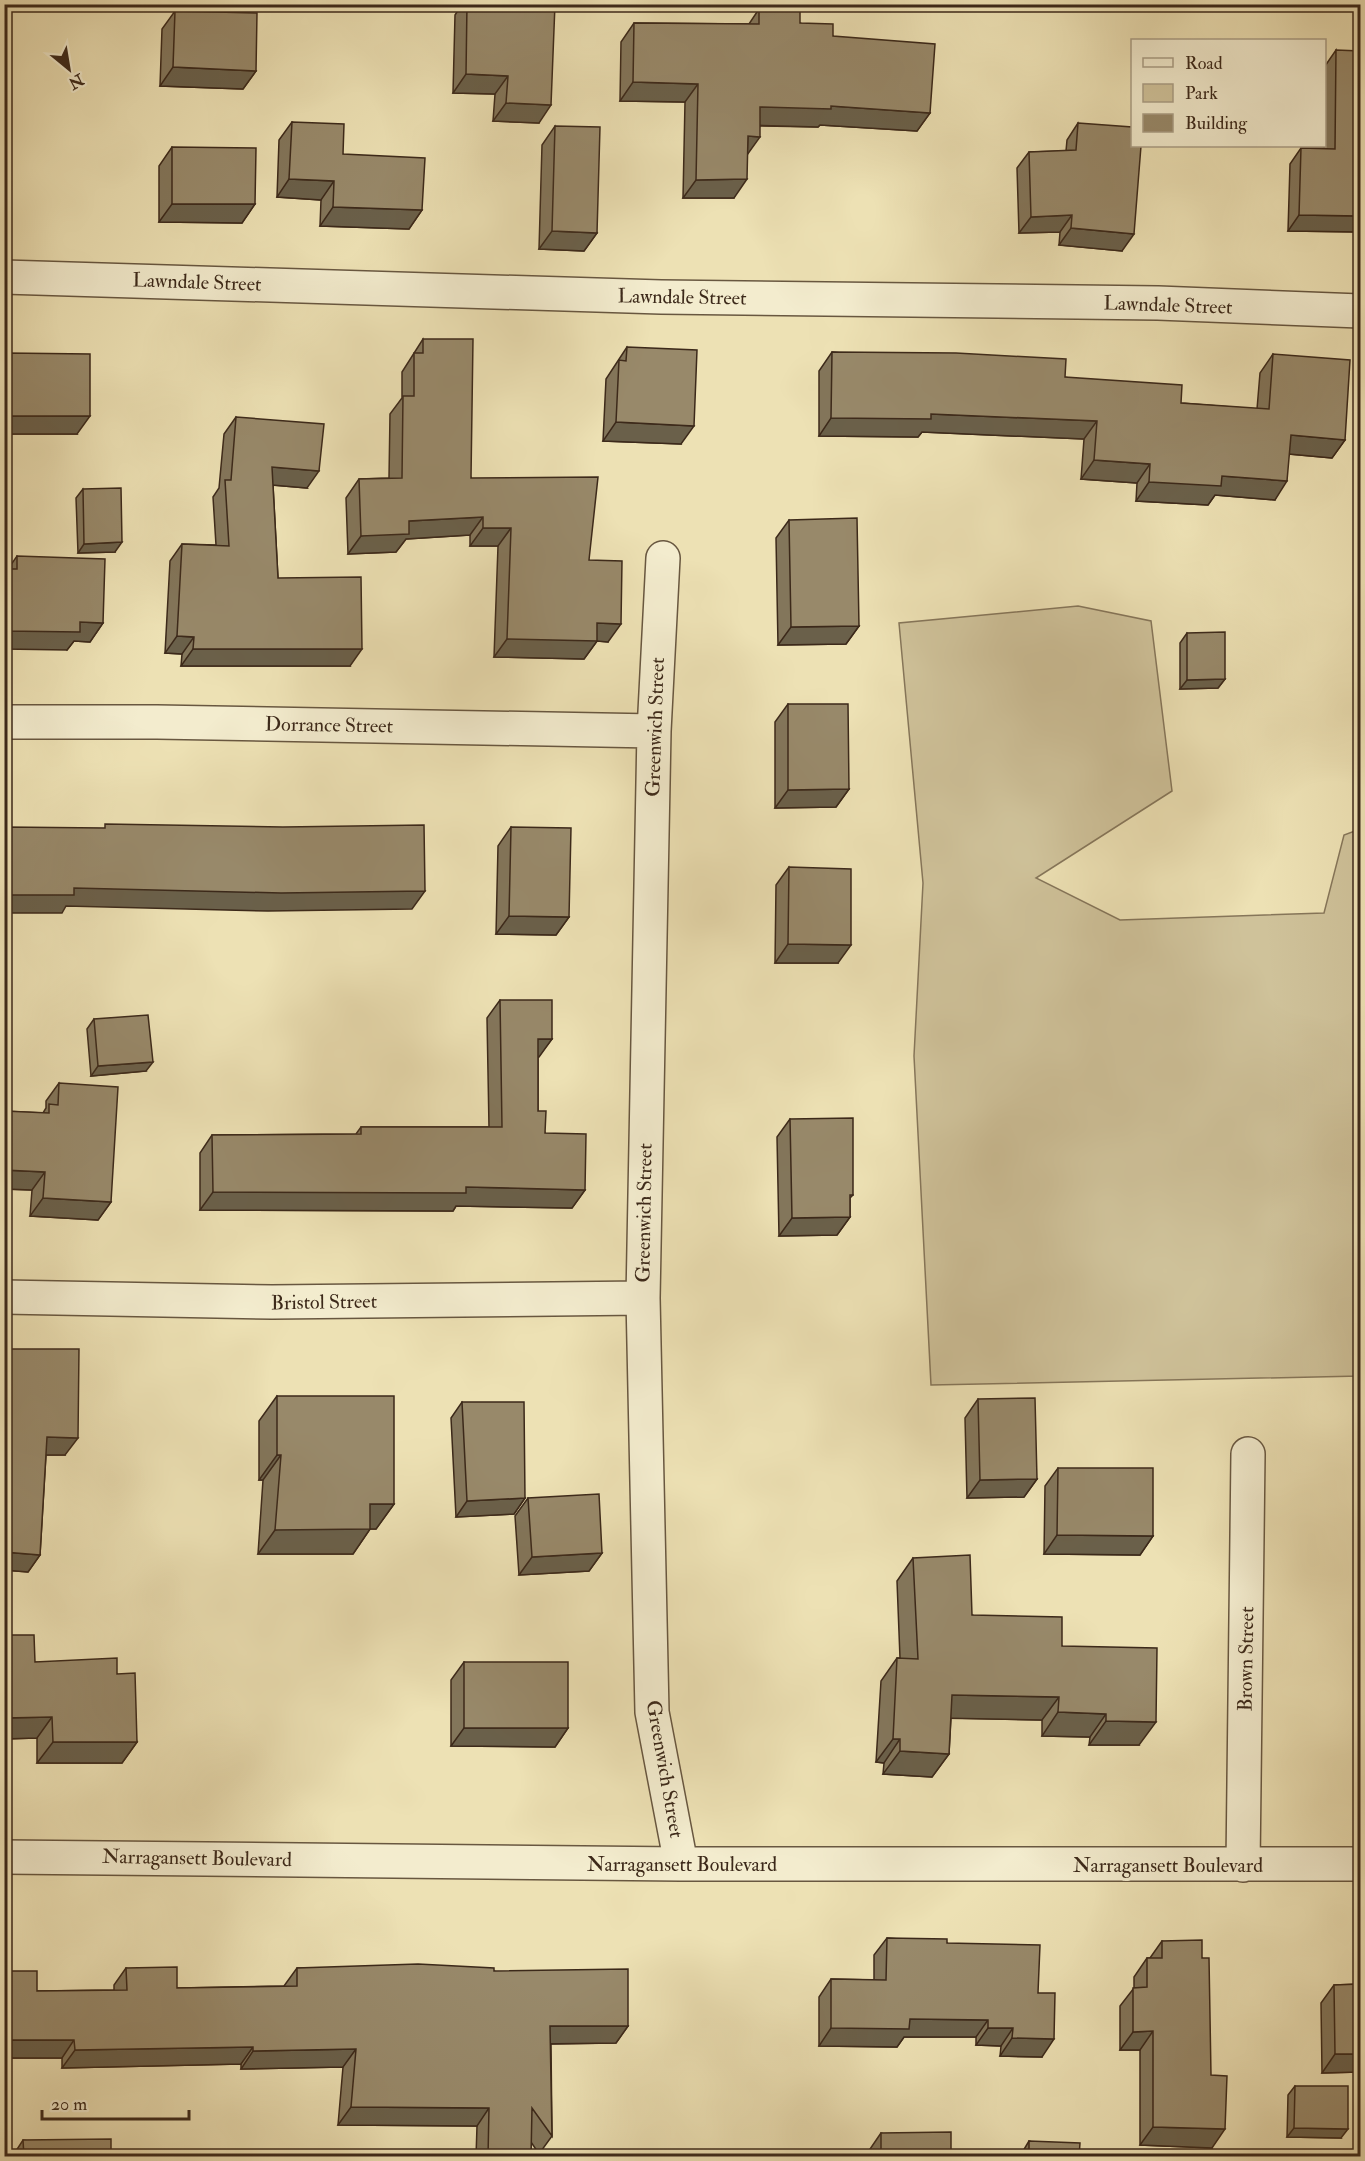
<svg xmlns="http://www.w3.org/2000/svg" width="1365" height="2161" font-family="'IM FELL Double Pica',serif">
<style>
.green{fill:#cfc29a;stroke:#86765a;stroke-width:1.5}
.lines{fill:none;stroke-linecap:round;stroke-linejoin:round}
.minor-casing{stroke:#685740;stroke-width:36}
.minor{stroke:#f3ecce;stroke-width:33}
.wall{fill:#83765b;stroke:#3c291a;stroke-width:1.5}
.shaded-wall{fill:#6a604a;stroke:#3c291a;stroke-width:1.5}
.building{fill:#98896a;stroke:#3c291a;stroke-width:1.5}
.labels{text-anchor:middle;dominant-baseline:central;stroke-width:6;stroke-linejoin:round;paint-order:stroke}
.street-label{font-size:20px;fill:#3c291a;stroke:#f3ecce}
</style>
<rect width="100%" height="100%" fill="#ede1b4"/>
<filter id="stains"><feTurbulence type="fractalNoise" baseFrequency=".00333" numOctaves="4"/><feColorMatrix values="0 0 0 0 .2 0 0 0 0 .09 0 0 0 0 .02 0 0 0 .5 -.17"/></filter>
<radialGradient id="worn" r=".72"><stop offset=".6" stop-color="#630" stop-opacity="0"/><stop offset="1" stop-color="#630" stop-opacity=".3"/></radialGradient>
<path class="green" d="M1078 606 1151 621 1172 791 1036 878 1120 920 1324 913 1344 835 1360 829V1376L931 1385 914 1056 923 883 899 623Z"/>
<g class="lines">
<g class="minor-casing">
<path id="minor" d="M4 277 661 297 1158 303 1360 311
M663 558 654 731 643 1298 652 1712 681 1864
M4 722H157L654 731
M4 1297 272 1302 643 1298
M4 1857 681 1864H1360
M1243 1865 1248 1454"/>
</g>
<use href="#minor" class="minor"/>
</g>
<path class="wall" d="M462 4H555L539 123 493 121 495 94 453 93 455 15Z
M759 9 800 23 833 36 930 113 917 131 820 125 818 127 760 126 747 155 734 198H683L685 102 620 101 621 42 634 23 749 24Z
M175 11 256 71 243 89 160 86 162 29Z
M1336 50 1360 232 1288 231 1290 164 1301 148H1324L1325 66Z
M292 122 343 154 422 210 409 229 320 226 321 200 277 197 279 140Z
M1078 123 1122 251 1059 245 1060 232 1019 233 1017 168 1029 152 1066 151 1067 140Z
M555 126 597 233 584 251 539 249 542 145Z
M172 147 255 204 242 223 159 222V166Z
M423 339 471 478 589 560 608 642 597 641 584 659 494 657 498 546H470V535L406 539 396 552 348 554 346 498 359 479 389 478 390 414 402 398V372Z
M627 347 681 444 603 441 606 379Z
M832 352 1065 377 1181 403 1257 409 1260 373 1273 354 1345 440 1332 458 1289 454 1275 500 1215 495 1208 505 1136 501 1137 483 1081 479 1084 439 922 432 918 437 819 436V371Z
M6 353 77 434H4V355Z
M236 417 307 488 273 485 278 578 350 666H181L182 654 165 653 170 561 182 544 216 545 213 497 219 488 224 434Z
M83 489 115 552 78 553 76 498Z
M789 520 859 626 846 644 778 645 776 538Z
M17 556 103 623 90 642 74 641 67 650 8 569Z
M1187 633 1225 679 1218 688 1180 689V643Z
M788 704 849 789 836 807 775 808V722Z
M511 827 569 917 556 935 496 934 498 846Z
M789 867 838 963H775L776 885Z
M500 1000 552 1039 538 1057V1111L545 1133 585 1190 572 1208 456 1206 453 1211 200 1210V1153L212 1135 356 1134 361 1127H489L487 1018Z
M94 1019 146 1071 91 1076 87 1029Z
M59 1083 111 1202 98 1220 30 1216 32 1190 4 1189V1111L43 1113 46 1108V1101Z
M790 1119 853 1195 850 1198V1217L837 1235 779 1236 777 1137Z
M4 1349 65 1455H46L40 1555 28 1572 4 1570Z
M277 1396 394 1504 376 1529H370L353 1554H258L263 1480H259V1421Z
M978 1399 1037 1479 1024 1497 967 1498 965 1418Z
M462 1402 525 1498 514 1514 456 1517 451 1418Z
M1058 1468 1153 1536 1140 1555 1044 1554 1045 1486Z
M528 1498 602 1553 589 1571 519 1575 515 1516Z
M913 1558 972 1615 1062 1646 1139 1745H1089L1090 1737 1042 1736V1720L951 1718 949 1754 932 1777 883 1774 884 1763 876 1762 881 1681 897 1658H900L897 1581Z
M4 1635 35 1662 117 1674 137 1742 122 1763H37V1738L4 1739Z
M464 1662 568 1728 555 1747 451 1746V1680Z
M1360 1692V1759H1356L1355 1699Z
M887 1938 947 1943 1038 1993 1042 2057 1000 2056 1001 2046 976 2045V2037H904L897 2047 819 2046V1997L831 1979 874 1980V1955Z
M1162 1941 1202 1958 1212 2148 1140 2145V2050H1120V2006L1134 1988V1977L1147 1958H1150Z
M126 1968 177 1988 284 1986 297 1968 494 1971 628 2026 616 2043 551 2044 552 2136 539 2154 531 2142V2157H476L477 2126 338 2125 343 2067 241 2069V2064L62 2068V2058H4V1971L37 1991 114 1990V1985Z
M1360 1984V2072L1322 2073 1321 2003 1334 1985Z
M1295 2086 1341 2138 1287 2137 1288 2095Z
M881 2133 951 2157H868V2152Z
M23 2140 111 2157H12Z
M1029 2141 1079 2157H1022L1023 2151Z"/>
<path class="shaded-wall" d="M173 67 256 71 243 89 160 86Z
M466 74 508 76 495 94 453 93Z
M633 82 698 84 685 102 620 101Z
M506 103 551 105 539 123 493 121Z
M831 106 930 113 917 131 820 125 818 127 747 125 760 107Z
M748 136 760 137 747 155Z
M289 179 334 181 321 200 277 197Z
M747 179 734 198H683L696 180Z
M172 204H255L242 223 159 222Z
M333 207 422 210 409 229 320 226Z
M1072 215 1060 232 1019 233 1031 217Z
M1299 215 1360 216V232L1288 231Z
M1071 228 1134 234 1122 251 1059 245Z
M552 231 597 233 584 251 539 249Z
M931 414 1097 421 1084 439 922 432 918 437 819 436 831 418Z
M4 416H90L77 434H4Z
M616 422 694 426 681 444 603 441Z
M1291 435 1345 440 1332 458 1278 453Z
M1094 460 1150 464 1137 483 1081 479Z
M272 467 319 471 307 488 260 484Z
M1222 476 1287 481 1275 500 1215 495 1208 505 1136 501 1149 482Z
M483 517 470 535 406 539 396 552 348 554 361 536 409 521Z
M483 528H511L498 546H470Z
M122 542 115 552 78 553 84 544Z
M80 622 103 623 90 642 74 641 67 650 4 649V631Z
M597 623 621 624 608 642 597 641 584 659 494 657 507 639Z
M859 626 846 644 778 645 791 627Z
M177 636 194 637 182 654 165 653Z
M193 649H362L350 666H181Z
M1225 679 1218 688 1180 689 1187 680Z
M849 789 836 807 775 808 788 790Z
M74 888 425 891 412 909 268 911 66 906 62 913H4V895Z
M509 916 569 917 556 935 496 934Z
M788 944 851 945 838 963H775Z
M538 1039H552L539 1057 525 1058Z
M153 1062 146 1071 91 1076 98 1066Z
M4 1170 45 1172 32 1190 4 1189Z
M466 1187 585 1190 572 1208 456 1206 453 1211 200 1210 213 1192Z
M43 1198 111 1202 98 1220 30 1216Z
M850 1217 837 1235 779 1236 792 1218Z
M47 1437 78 1438 65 1455H35Z
M277 1455H281L263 1480H259Z
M1037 1479 1024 1497 967 1498 980 1480Z
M525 1498 514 1514 456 1517 467 1501Z
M370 1504H394L376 1529H370L353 1554H258L275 1530Z
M1057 1535 1153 1536 1140 1555 1044 1554Z
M4 1552 40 1555 28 1572 4 1570Z
M602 1553 589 1571 519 1575 532 1557Z
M952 1695 1059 1697 1042 1720 936 1718Z
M1058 1712 1106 1714 1090 1737 1042 1736Z
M52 1717 37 1738 4 1739V1718Z
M1106 1721 1156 1722 1139 1745H1089Z
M464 1728H568L555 1747 451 1746Z
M893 1739H900L884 1763 876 1762Z
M53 1742H137L122 1763H37Z
M900 1751 949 1754 932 1777 883 1774Z
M1360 1753V1759H1356Z
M910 2019 988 2020 976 2037H904L897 2047 819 2046 831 2028Z
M550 2026H628L616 2043 538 2044Z
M988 2028H1013L1001 2046 976 2045Z
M1153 2031 1140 2050H1120L1133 2032Z
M1012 2038 1054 2039 1042 2057 1000 2056Z
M4 2040H74L62 2058H4Z
M253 2047 241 2064 62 2068 75 2050Z
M356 2049 343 2067 241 2069 253 2051Z
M1335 2054H1360V2072L1322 2073Z
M351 2107 489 2108 477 2126 338 2125Z
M1153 2127 1225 2129 1212 2148 1140 2145Z
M1294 2128 1348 2129 1341 2138 1287 2137Z"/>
<path class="building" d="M467 4H555L551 105 506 103 508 76 466 74Z
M759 9 800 10V23L833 24V36L935 44 930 113 831 106V109L760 107V137L748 136 747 179 696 180 698 84 633 82 634 23 759 24Z
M175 11 257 13 256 71 173 67Z
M1336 50 1360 51V216L1299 215 1301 148 1335 149Z
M292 122 344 124 343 154 425 158 422 210 333 207 334 181 289 179Z
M1078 123 1132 127V146H1141L1134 234 1071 228 1072 215 1031 217 1029 152 1076 150Z
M555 126 600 127 597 233 552 231Z
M172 147 256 148 255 204H172Z
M423 339H473L471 478 598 477 589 560 622 561 621 624 597 623V641L507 639 511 528H483V517L409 521V534L361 536 359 479 402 478 403 396H414V353H423Z
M627 347 697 350 694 426 616 422 619 360 626 361Z
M832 352 956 353 1066 359 1065 377 1182 385 1181 403 1269 409 1273 354 1350 360 1345 440 1291 435 1287 481 1222 476 1221 486 1149 482 1150 464 1094 460 1097 421 931 414V419L831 418Z
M6 353 90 354V416H5L4 432V374H5Z
M236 417 324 424 319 471 272 467 278 578 361 577 362 649H193L194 637 177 636 182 544 229 546 225 480H231Z
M121 488 122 542 84 544 83 489Z
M857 518 859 626 791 627 789 520Z
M17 556 105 559 103 623 80 622V632L4 631V569H17Z
M1225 632V679L1187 680V633Z
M788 704H848L849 789 788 790Z
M105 824 283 827 424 825 425 891 281 893 74 888V895H4V827L105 828Z
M511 827 571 828 569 917 509 916Z
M789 867 851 869V945L788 944Z
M500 1000H552V1039H538V1111H546L545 1133 586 1134 585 1190 466 1187V1193L213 1192 212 1135 361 1134V1127H502Z
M148 1015 153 1062 98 1066 94 1019Z
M59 1083 118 1087 111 1202 43 1198 45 1172 4 1170V1111L49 1113V1104L58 1105Z
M853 1118V1195H850V1217L792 1218 790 1119Z
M4 1349H79L78 1438 47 1437 40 1555 4 1552V1521L7 1487H4Z
M277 1396H394V1504H370V1529L275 1530 281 1455H277Z
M1035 1398 1037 1479 980 1480 978 1399Z
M462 1402H524L525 1498 467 1501Z
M1058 1468H1153V1536L1057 1535Z
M599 1494 602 1553 532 1557 528 1498Z
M970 1555 972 1615 1062 1617V1646L1157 1648 1156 1722 1106 1721V1714L1058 1712 1059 1697 952 1695 949 1754 900 1751V1739H893L897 1658 918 1659 913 1558Z
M4 1635H34L35 1662 117 1658V1674L135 1673 137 1742H53L52 1717 4 1718Z
M464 1662H568V1728H464Z
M887 1938 947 1939V1943L1040 1945 1038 1993H1055L1054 2039 1012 2038 1013 2028H988V2020L910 2019 909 2029 831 2028V1979L886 1980Z
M1202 1940V1958H1209L1211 2075 1227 2076 1225 2129 1153 2127V2031L1133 2032V1988L1147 1987V1958H1162V1941Z
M418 1964 494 1968V1971L628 1969V2026H550L552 2136 532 2108 531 2157H488L489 2108 351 2107 356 2049 253 2051V2047L75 2050 74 2040H4V1971H37V1991L127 1990 126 1968 177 1967V1988L297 1986V1968Z
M1360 1984V2054H1335L1334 1985Z
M1295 2086H1348V2129L1294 2128Z
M951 2132V2157H881V2133Z
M111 2139V2157H24L23 2140Z
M1029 2141 1080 2143 1079 2157H1029Z"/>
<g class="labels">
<g class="street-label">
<text transform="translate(197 282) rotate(2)">Lawndale Street</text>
<text transform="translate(682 297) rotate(1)">Lawndale Street</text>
<text transform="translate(1168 305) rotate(2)">Lawndale Street</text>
<text transform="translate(329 725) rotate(1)">Dorrance Street</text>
<text transform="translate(655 727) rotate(-88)">Greenwich Street</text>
<text transform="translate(644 1213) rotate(-89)">Greenwich Street</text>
<text transform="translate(324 1302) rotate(-1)">Bristol Street</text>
<text transform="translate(1246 1659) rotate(-89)">Brown Street</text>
<text transform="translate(665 1769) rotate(80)">Greenwich Street</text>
<text transform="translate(197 1858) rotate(1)">Narragansett Boulevard</text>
<text x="682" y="1864">Narragansett Boulevard</text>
<text x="1168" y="1865">Narragansett Boulevard</text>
</g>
</g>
<rect width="1365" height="2161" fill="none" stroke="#ede1b4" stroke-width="24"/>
<rect x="6" y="6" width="1353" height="2149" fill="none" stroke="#3c291a" stroke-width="3"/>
<rect x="12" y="12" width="1341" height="2137" fill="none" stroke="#3c291a" stroke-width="1.5"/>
<rect x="1131" y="39" width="195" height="108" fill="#f3ecce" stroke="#aa9e86" stroke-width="1.5"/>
<rect x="1143" y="58" width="30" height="9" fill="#f3ecce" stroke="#aa9e86" stroke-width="1.5"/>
<text x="1185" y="69" font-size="18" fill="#3c291a">Road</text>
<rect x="1143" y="84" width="30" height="18" fill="#cfc29a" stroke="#aa9e86" stroke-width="1.5"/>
<text x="1185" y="99" font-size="18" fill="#3c291a">Park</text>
<rect x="1143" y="114" width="30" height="18" fill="#98896a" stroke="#aa9e86" stroke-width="1.5"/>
<text x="1185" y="129" font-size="18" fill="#3c291a">Building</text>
<g transform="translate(69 69) rotate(150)" stroke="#f3ecce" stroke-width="4.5" paint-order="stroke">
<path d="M0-4.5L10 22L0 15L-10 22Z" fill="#3c291a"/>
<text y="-9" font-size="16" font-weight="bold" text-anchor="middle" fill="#3c291a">N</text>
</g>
<path d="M42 2110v9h147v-9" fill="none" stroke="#3c291a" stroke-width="3"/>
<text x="51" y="2110" font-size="18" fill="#3c291a" stroke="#f3ecce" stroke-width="4.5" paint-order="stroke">20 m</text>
<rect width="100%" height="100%" filter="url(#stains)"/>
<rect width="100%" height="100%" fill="url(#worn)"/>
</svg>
